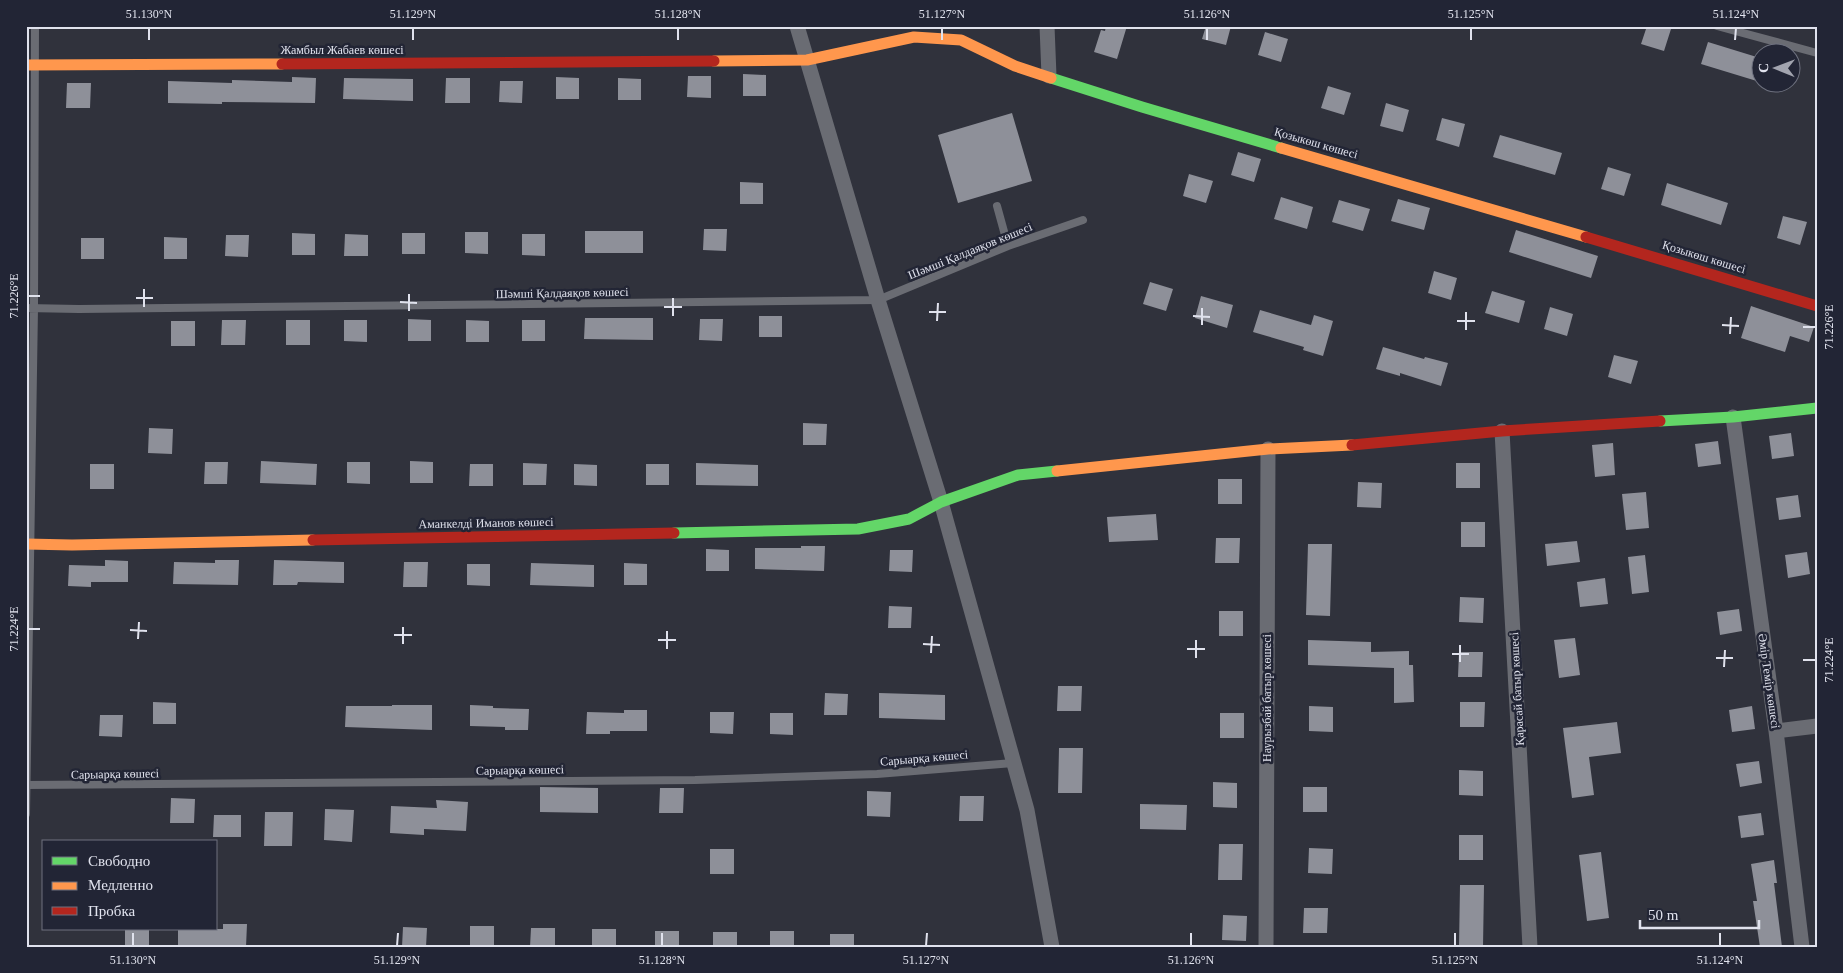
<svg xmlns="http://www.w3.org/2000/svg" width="1843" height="973" font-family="'Times New Roman',serif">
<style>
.building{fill:#8e9099}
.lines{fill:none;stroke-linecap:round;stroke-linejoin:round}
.lane{stroke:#6a6c73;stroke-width:8}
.street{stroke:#6a6c73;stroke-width:15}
.fast{stroke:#63d668;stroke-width:11}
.slow{stroke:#ff974d;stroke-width:11}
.jam{stroke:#b3261e;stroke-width:11}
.ticks{fill:none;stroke:#e0e2ed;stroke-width:2}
.labels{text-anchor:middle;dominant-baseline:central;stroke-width:5;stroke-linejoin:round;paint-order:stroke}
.street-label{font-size:12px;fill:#e0e2ed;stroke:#222535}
.neatline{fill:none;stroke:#e0e2ed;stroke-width:2}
.ticks-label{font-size:12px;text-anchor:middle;fill:#e0e2ed}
</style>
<rect width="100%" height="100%" fill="#30323c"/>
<path class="building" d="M1106 26H1127L1117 59 1094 52 1101 30 1105 31Z
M1206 26H1231L1226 45 1202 39Z
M1647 26H1661L1671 29 1664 51 1641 44Z
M1265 32 1288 39 1281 62 1258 55Z
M1708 42 1760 58V82L1701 64Z
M743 74 766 75V96H743Z
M688 76H711V98L687 97Z
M292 77 316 78 315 103 222 102V104L168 103V81L232 83V80L292 82Z
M556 77 579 78V99H556Z
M344 78 413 79V101L343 99Z
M446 78H470V103H445Z
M618 78 641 79V100H618Z
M500 81H523L522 103 499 102Z
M67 83H91L90 108H66Z
M1328 86 1351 93 1344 115 1321 108Z
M1386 103 1409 110 1403 132 1380 126Z
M1012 113 1032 181 958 203 938 135Z
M1442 118 1465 124 1459 147 1436 140Z
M1500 135 1562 153 1555 175 1493 157Z
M1238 152 1261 159 1254 182 1231 175Z
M1608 167 1631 174 1624 196 1601 189Z
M1189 174 1213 181 1206 203 1183 196Z
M740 182 763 183V204H740Z
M1667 183 1728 203 1721 225 1661 205Z
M1281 197 1313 207 1307 229 1274 219Z
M1398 199 1430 208 1424 230 1391 221Z
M1339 200 1370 209 1363 231 1332 222Z
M1783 216 1807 222 1800 245 1777 238Z
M704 229H727L726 251 703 250Z
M1516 230 1598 256 1591 278 1509 252Z
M585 231H643V253H585Z
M465 232H488V254L465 253Z
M292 233 315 234V255H292Z
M402 233H425V254H402Z
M345 234 368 235V256H344Z
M522 234H545V256L522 255Z
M226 235H249L248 257 225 256Z
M164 237 187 238V259H164Z
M81 238H104V259H81Z
M1434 271 1457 278 1451 300 1428 293Z
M1150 282 1173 289 1166 311 1143 304Z
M1492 291 1525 301 1519 323 1485 313Z
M1201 296 1233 305 1227 328 1195 318Z
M1751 306 1814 327 1809 342 1790 336 1785 352 1741 338Z
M1550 307 1573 314 1567 336 1544 329Z
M1260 310 1311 325 1314 315 1333 321 1323 356 1303 350 1304 347 1253 332Z
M759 316H782V337H759Z
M585 318H653V340L584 339Z
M408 319 431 320V341H408Z
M700 319H723L722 341 699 340Z
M222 320H246L245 345H221Z
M286 320H310V345H286Z
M344 320H367V342L344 341Z
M466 320 489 321V342H466Z
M522 320H545V341H522Z
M171 321H195V346H171Z
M1383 347 1424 359 1425 357 1448 363 1441 386 1400 373V376L1376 369Z
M1614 355 1638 361 1631 384 1608 377Z
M803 423 827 424 826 445H803Z
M149 428 173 429 172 454 148 453Z
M1791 433 1794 456 1772 459 1769 436Z
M1718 441 1721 464 1698 467 1695 444Z
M1613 443 1615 475 1595 477 1592 445Z
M261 461 317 464 316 485 260 483Z
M410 461 433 462V483H410Z
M205 462H228L227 484H204Z
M347 462H370V484L347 483Z
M523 463 547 464 546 485H523Z
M696 463 758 465V486L696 485Z
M1456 463H1480V488H1456Z
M90 464H114V489H90Z
M470 464H493V486H469Z
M574 464 597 465V486L574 485Z
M646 464H669V485H646Z
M1218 479H1242V504H1218Z
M1358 482 1382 483 1381 508 1357 507Z
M1646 492 1649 528 1626 530 1622 494Z
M1798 495 1801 517 1779 520 1776 498Z
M1156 514 1158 540 1109 542 1107 517Z
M1461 522H1485V547H1461Z
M1216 538H1240L1239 563H1215Z
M1577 541 1580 562 1547 566 1545 544Z
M1308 544H1332L1330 616 1306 615Z
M801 546H825L824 571 755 569V548H801Z
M706 549 729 550V571H706Z
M890 550H913L912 572 889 571Z
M1807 552 1810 574 1788 578 1785 555Z
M1645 555 1649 592 1632 594 1628 557Z
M105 560 128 561V582H91V587L68 586 69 565 105 566Z
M215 560H239L238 585 173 584 174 562 215 563Z
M274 560 344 562V583L298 582 297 585H273Z
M404 562H428L427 587H403Z
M531 563 594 565V587L530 585Z
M624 563 647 564V585H624Z
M467 564H490V586L467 585Z
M1605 578 1608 604 1580 607 1577 582Z
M1460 597 1484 598 1483 623 1459 622Z
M889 606 912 607 911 628H888Z
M1739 609 1742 631 1720 635 1717 612Z
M1219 611H1243V636H1219Z
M1575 638 1580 675 1559 678 1554 640Z
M1308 640 1371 642V652L1409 651V665H1413L1414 702 1394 703V668L1308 665Z
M1459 652H1483L1482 677H1458Z
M1058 686H1082L1081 711H1057Z
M825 693 848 694 847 715H824Z
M879 693 945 695V720L879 718Z
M153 702 176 703V724H153Z
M1460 702H1485L1484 727H1460Z
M392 705H432V730L345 727 346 706H392Z
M470 705 493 706V708L529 709 528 730H505V727L470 726Z
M1309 706 1333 707V732L1309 731Z
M1752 706 1755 729 1732 732 1729 710Z
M624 710H647V731H610V734H586L587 712 624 713Z
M710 712H734L733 734 710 733Z
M770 713H793V735L770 734Z
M1220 713H1244V738H1220Z
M100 715H123L122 737 99 736Z
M1617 722 1621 753 1589 757 1594 795 1572 798 1563 728Z
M1059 748H1083L1082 793H1058Z
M1759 761 1762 783 1740 787 1736 764Z
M1459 770 1483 771V796L1459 795Z
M1213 782 1237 783V808L1213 807Z
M540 787 598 788V813L540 812Z
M1303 787H1327V812H1303Z
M660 788H684L683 813H659Z
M867 791 891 792 890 817 867 816Z
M960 796H984L983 821H959Z
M171 798 195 799 194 823H170Z
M436 800 468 802 466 831 424 829V835L390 833 391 806 437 808Z
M1140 804 1187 805 1186 830 1140 829Z
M325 809 354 810 352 842 324 840Z
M265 812H293L292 846H264Z
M1761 813 1764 835 1741 838 1738 816Z
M214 815H241V837H213Z
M1459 835H1483V860H1459Z
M1219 844H1243L1242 880H1218Z
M1309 848 1333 849 1332 874 1308 873Z
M710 849H734V874H710Z
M1601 852 1609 918 1587 921 1579 855Z
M1774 860 1777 883H1774L1782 947H1760L1753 901H1757L1751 864Z
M1460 885H1484L1483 947H1459Z
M1304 908H1328L1327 933H1303Z
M1223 915 1247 916 1246 941 1222 940Z
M223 924H247L246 947 178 946V929H223Z
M470 926H494V947H470Z
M403 927 427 928 426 947H402Z
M531 928H555V947H530Z
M125 929H149V947L125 946Z
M592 929H616V947H592Z
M655 931H679V947H655Z
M770 931H794V947H770Z
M713 932H737V947H713Z
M830 934H854V947H830Z"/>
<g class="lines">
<path class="lane" d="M1717 26 1817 53
M997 206 1008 246
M26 308 79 309 878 300 1008 246 1083 220
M26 785 695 780 877 774 1013 763
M26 814 34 308 35 26"/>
<path class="street" d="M797 26 878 300 941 502 1027 810 1052 947
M1047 26 1049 76
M1733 417 1776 731 1802 947
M1502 431 1530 947
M1776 731 1817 726
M1266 947 1268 449"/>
<path class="fast" d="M1051 78 1142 107 1281 148
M1660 421 1733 417 1817 408
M674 533 858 529 909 519 941 502 1018 475 1057 471"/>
<path class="slow" d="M714 61 807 60 914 37 961 40 1015 66 1051 78
M26 65 282 64
M1281 148 1586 237
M1057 471 1268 449 1352 445
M26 544 72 545 313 540"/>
<path class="jam" d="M282 64 714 61
M1586 237 1817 306
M1352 445 1502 431 1660 421
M313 540 674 533"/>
</g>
<path class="ticks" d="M149 40V28M413 40V28M678 40V28M942 40V28M1207 40V28M1471 40V28M1735 40 1736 28M28 296H40M136 298H153M400 302 417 303M144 307V289M664 307H682M409 311V294M929 312H946M673 316V298M1193 316 1210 317M937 321 938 303M1457 321H1475M1202 325V308M1722 325 1739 326M1803 327H1816M1466 330V312M1730 334 1731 317M28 629H40M130 630 147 631M394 635H412M138 639 139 622M658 640H676M403 644V627M923 644 940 645M667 649V631M1187 649H1205M931 653 932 636M1452 654H1469M1196 658V640M1716 658H1733M1803 660H1816M1460 662V645M1724 667 1725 650M133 946V933M397 946 398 933M662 946V933M926 946 927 933M1191 946V933M1455 946V933M1720 946V933"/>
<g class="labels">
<g class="street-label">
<text x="342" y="50">Жамбыл Жабаев көшесі</text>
<text transform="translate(1316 143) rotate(16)">Қозыкөш көшесі</text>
<text transform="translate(970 251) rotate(-22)">Шәмші Қалдаяқов көшесі</text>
<text transform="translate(1704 257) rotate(17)">Қозыкөш көшесі</text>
<text transform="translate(562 293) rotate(-1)">Шәмші Қалдаяқов көшесі</text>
<text transform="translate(486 523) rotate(-1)">Аманкелді Иманов көшесі</text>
<text transform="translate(1769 681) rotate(82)">Әмір Темір көшесі</text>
<text transform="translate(1517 689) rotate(-93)">Қарасай батыр көшесі</text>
<text transform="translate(1267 698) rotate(-90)">Наурызбай батыр көшесі</text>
<text transform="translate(924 758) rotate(-5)">Сарыарқа көшесі</text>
<text transform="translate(520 770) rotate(-1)">Сарыарқа көшесі</text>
<text transform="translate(115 774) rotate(-1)">Сарыарқа көшесі</text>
</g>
</g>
<rect width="1843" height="973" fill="none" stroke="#222535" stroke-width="55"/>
<rect x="42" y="840" width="175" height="90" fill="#222535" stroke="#6e717f"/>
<rect x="52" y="857" width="25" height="8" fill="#63d668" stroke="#6e717f"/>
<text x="88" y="866" font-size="15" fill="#e0e2ed">Свободно</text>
<rect x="52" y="882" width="25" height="8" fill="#ff974d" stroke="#6e717f"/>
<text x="88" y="890" font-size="15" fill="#e0e2ed">Медленно</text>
<rect x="52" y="907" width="25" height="8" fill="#b3261e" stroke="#6e717f"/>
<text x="88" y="916" font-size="15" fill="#e0e2ed">Пробка</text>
<g transform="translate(1776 68) rotate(271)"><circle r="24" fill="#222535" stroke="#6e717f"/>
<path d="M0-4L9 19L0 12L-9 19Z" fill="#a2a4af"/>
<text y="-8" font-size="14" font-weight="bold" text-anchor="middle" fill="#e0e2ed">С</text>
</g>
<path d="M1640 920v8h119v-8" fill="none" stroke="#e0e2ed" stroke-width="2.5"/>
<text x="1648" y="920" font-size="15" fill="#e0e2ed" stroke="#222535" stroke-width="4" paint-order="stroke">50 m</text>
<rect x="28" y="28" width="1788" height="918" class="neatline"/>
<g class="ticks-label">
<text x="149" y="18">51.130°N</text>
<text x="413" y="18">51.129°N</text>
<text x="678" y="18">51.128°N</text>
<text x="942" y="18">51.127°N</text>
<text x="1207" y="18">51.126°N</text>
<text x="1471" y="18">51.125°N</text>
<text x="1736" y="18">51.124°N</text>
<text transform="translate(14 296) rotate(-90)" y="4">71.226°E</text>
<text transform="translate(1829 327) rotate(-90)" y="4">71.226°E</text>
<text transform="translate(14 629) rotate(-90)" y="4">71.224°E</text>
<text transform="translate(1829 660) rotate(-90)" y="4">71.224°E</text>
<text x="133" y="964">51.130°N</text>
<text x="397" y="964">51.129°N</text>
<text x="662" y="964">51.128°N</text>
<text x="926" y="964">51.127°N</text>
<text x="1191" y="964">51.126°N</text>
<text x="1455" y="964">51.125°N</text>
<text x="1720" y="964">51.124°N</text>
</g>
</svg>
